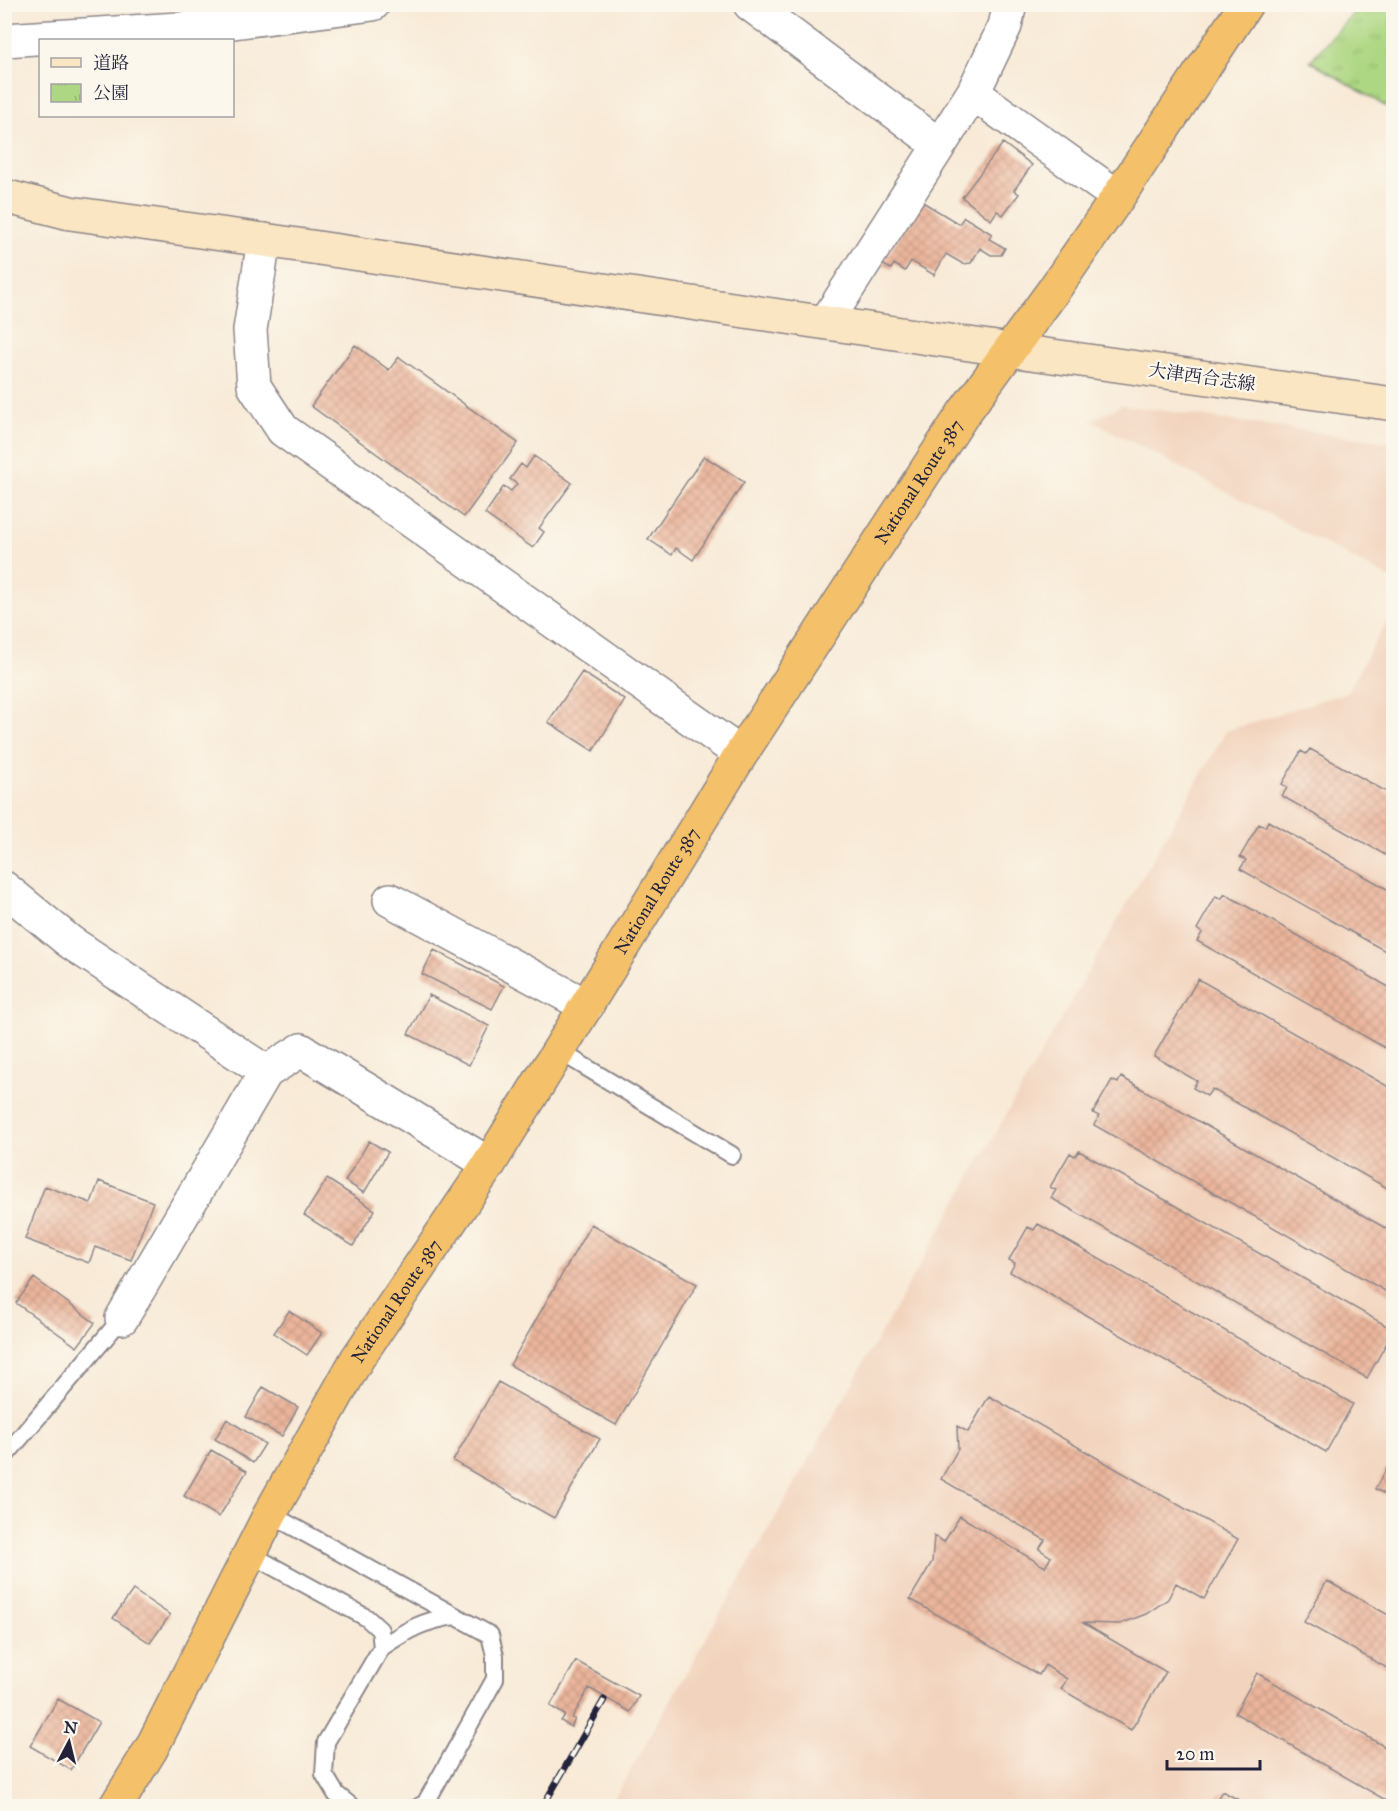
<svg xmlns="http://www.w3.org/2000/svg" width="1398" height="1811" font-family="'IM FELL Great Primer','Noto Serif JP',serif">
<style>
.built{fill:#f2d4be}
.park{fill:url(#park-tufts);stroke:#687c5f;stroke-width:1.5}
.building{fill:url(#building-cross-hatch)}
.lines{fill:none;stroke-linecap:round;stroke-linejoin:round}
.lane-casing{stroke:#8d8689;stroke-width:20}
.street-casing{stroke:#8d8689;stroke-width:36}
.secondary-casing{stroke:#8d8689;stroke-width:36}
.highway-casing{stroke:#8d8689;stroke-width:36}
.lane{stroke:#fff;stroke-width:16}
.street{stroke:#fff;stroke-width:33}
.secondary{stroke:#fbe6c3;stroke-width:33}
.highway{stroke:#f4c16a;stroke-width:33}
.rail-casing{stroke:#22223b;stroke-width:7}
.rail{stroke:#fbf7ec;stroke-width:4.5;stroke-dasharray:14;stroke-linecap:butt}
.labels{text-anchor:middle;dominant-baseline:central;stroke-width:4.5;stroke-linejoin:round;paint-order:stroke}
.street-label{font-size:18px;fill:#22223b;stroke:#fbf7ec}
</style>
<defs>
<pattern id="park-tufts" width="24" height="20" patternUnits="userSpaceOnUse" patternTransform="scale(1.5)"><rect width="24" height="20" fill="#aed783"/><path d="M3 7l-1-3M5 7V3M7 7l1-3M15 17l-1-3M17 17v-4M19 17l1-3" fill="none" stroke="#95b872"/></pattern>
<pattern id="building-cross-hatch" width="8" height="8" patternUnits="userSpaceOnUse" patternTransform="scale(1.5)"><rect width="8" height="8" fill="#ebb59b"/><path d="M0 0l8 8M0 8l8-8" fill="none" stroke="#c99b86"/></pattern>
</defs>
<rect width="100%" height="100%" fill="#fbf7ec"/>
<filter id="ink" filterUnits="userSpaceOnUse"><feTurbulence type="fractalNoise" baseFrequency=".0167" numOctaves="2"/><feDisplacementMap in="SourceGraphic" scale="12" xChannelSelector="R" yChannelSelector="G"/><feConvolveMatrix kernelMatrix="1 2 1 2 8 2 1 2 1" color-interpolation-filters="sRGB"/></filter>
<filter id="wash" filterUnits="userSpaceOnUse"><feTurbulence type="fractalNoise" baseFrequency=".008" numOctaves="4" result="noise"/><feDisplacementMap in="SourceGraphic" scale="24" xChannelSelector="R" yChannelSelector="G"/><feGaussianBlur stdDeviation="1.35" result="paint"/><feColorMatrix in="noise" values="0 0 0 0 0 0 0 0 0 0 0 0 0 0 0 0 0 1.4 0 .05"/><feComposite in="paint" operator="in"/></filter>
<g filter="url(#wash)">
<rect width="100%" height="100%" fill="#f8ead7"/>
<path class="built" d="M1122 405 1393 443V580L1091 420Z
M1393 610V1806H610L1226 731 1347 692Z"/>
<path class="park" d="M1362 4 1393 5V111L1310 61Z"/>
<g id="blocks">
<path class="building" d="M1003 143 1032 165 1014 190 1019 194 1003 215 997 211 991 220 962 197Z
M921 201 959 224 964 217 992 234 989 239 1005 248 1001 255H991L980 248 971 263 963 264 946 254 934 275 911 261 905 271 894 264 891 269 882 264Z
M355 345 389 370 399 357 518 443 464 517 311 406Z
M534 456 572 483 539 528 544 532 533 548 485 514 504 486 511 491 517 484 510 479 521 464 526 468Z
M704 456 744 482 693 560 676 548 672 555 648 539Z
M582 672 625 700 593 751 548 722Z
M1310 749 1394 796V860L1282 796 1287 788 1282 784 1301 751 1306 754Z
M1268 821 1394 893V956L1240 869 1246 860 1240 857 1259 824 1265 827Z
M1225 894 1394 990V1053L1197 941 1202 933 1197 929 1216 896 1221 899Z
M434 950 504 986 492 1009 422 974Z
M1198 979 1394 1090V1192L1212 1089 1207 1096 1193 1088 1197 1081 1154 1056Z
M429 995 489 1026 469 1065 408 1034Z
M1121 1077 1394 1233V1296L1094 1125 1099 1116 1093 1113 1112 1080 1118 1083Z
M369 1141 388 1152 364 1193 345 1181Z
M1079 1151 1394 1330 1367 1378 1051 1198 1056 1190 1050 1187 1070 1153 1075 1156Z
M327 1179 375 1210 353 1246 304 1215Z
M99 1181 153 1202 131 1260 95 1247 89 1263 25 1239 45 1186 91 1203Z
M591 1224 697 1284 616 1425 510 1365Z
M1038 1224 1353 1404 1326 1452 1010 1272 1015 1263 1009 1260 1028 1227 1034 1230Z
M34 1278 95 1323 77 1347 16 1303Z
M289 1311 322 1333 307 1355 274 1333Z
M498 1382 600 1439 554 1518 453 1461Z
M263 1387 298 1407 282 1436 246 1417Z
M989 1396 1238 1539 1204 1599 1176 1583 1168 1599 1146 1614 1120 1624 1083 1623 1166 1672 1131 1730 1061 1689 1067 1679 1045 1665 1039 1675 910 1599 932 1562 934 1536 944 1542 960 1516 1045 1567 1051 1557 1039 1549 1045 1540 941 1479 958 1449 957 1426 968 1432Z
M227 1419 265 1444 253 1463 215 1439Z
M211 1450 247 1471 219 1517 184 1496Z
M1394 1456V1499L1375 1489Z
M1327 1581 1394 1618V1672L1304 1622Z
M133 1590 170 1615 150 1643 113 1618Z
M576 1661 639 1696 630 1712 589 1688 572 1718 575 1719 571 1727 561 1721 565 1715 550 1706Z
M1257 1673 1394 1752V1805L1235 1713Z
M58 1699 99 1722 71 1770 30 1746Z
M1222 1791 1250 1806H1213Z"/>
</g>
</g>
<g filter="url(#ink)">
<use href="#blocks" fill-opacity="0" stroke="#8d8689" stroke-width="1.5"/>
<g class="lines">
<g class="lane-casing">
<path id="lane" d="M559 1051 732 1155
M4 1457 122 1318
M270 1514 490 1635 495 1656V1679L425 1804 420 1806
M250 1554 367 1618 380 1630 382 1647 326 1742 324 1774 336 1794 351 1806
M382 1647C409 1629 422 1621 455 1616"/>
</g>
<g class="street-casing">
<path id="street" d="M750 4 939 145
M4 40 179 29 373 4
M973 93 1118 197
M264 240 250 330 254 386 283 430 741 754
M826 322 973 93 1005 26 1010 4
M4 888 70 942 266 1072 301 1050 489 1164
M390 900 587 1006
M122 1318 266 1072"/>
</g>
<g class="secondary-casing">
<path id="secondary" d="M4 196 70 213 264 240 1010 350 1394 404"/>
</g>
<g class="highway-casing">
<g id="highway">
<path id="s1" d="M116 1806 151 1749 270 1514 357 1359 489 1164 741 754 963 414 1053 291 1118 197 1246 4"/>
</g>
</g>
<use href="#lane" class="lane"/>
<use href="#street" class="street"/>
<use href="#secondary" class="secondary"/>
<use href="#highway" class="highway"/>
<g class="rail-casing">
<path id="rail" d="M543 1806 604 1700"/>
</g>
<use href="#rail" class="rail"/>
</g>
</g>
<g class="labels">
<g class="street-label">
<text transform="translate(1202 377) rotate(8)">大津西合志線</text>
<text stroke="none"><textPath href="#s1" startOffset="1550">National Route 387</textPath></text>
<text stroke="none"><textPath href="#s1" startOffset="1064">National Route 387</textPath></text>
<text stroke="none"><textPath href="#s1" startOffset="578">National Route 387</textPath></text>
</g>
</g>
<rect width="1398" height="1811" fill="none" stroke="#fbf7ec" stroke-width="24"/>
<rect x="39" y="39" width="195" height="78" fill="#fbf7ec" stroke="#a4a2a5" stroke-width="1.5"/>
<rect x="51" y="58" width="30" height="9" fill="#fbe6c3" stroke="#a4a2a5" stroke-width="1.5"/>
<text x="93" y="69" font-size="18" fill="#22223b">道路</text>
<rect x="51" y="84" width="30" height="18" fill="url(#park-tufts)" stroke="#a4a2a5" stroke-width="1.5"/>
<text x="93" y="99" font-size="18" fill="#22223b">公園</text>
<g transform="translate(69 1742) rotate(7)" stroke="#fbf7ec" stroke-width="4.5" paint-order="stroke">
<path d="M0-4.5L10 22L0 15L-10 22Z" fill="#22223b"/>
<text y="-9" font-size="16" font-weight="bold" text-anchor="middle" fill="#22223b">N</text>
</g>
<path d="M1167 1760v9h93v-9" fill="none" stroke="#22223b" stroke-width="3"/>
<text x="1176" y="1760" font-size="18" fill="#22223b" stroke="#fbf7ec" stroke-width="4.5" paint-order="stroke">20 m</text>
</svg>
